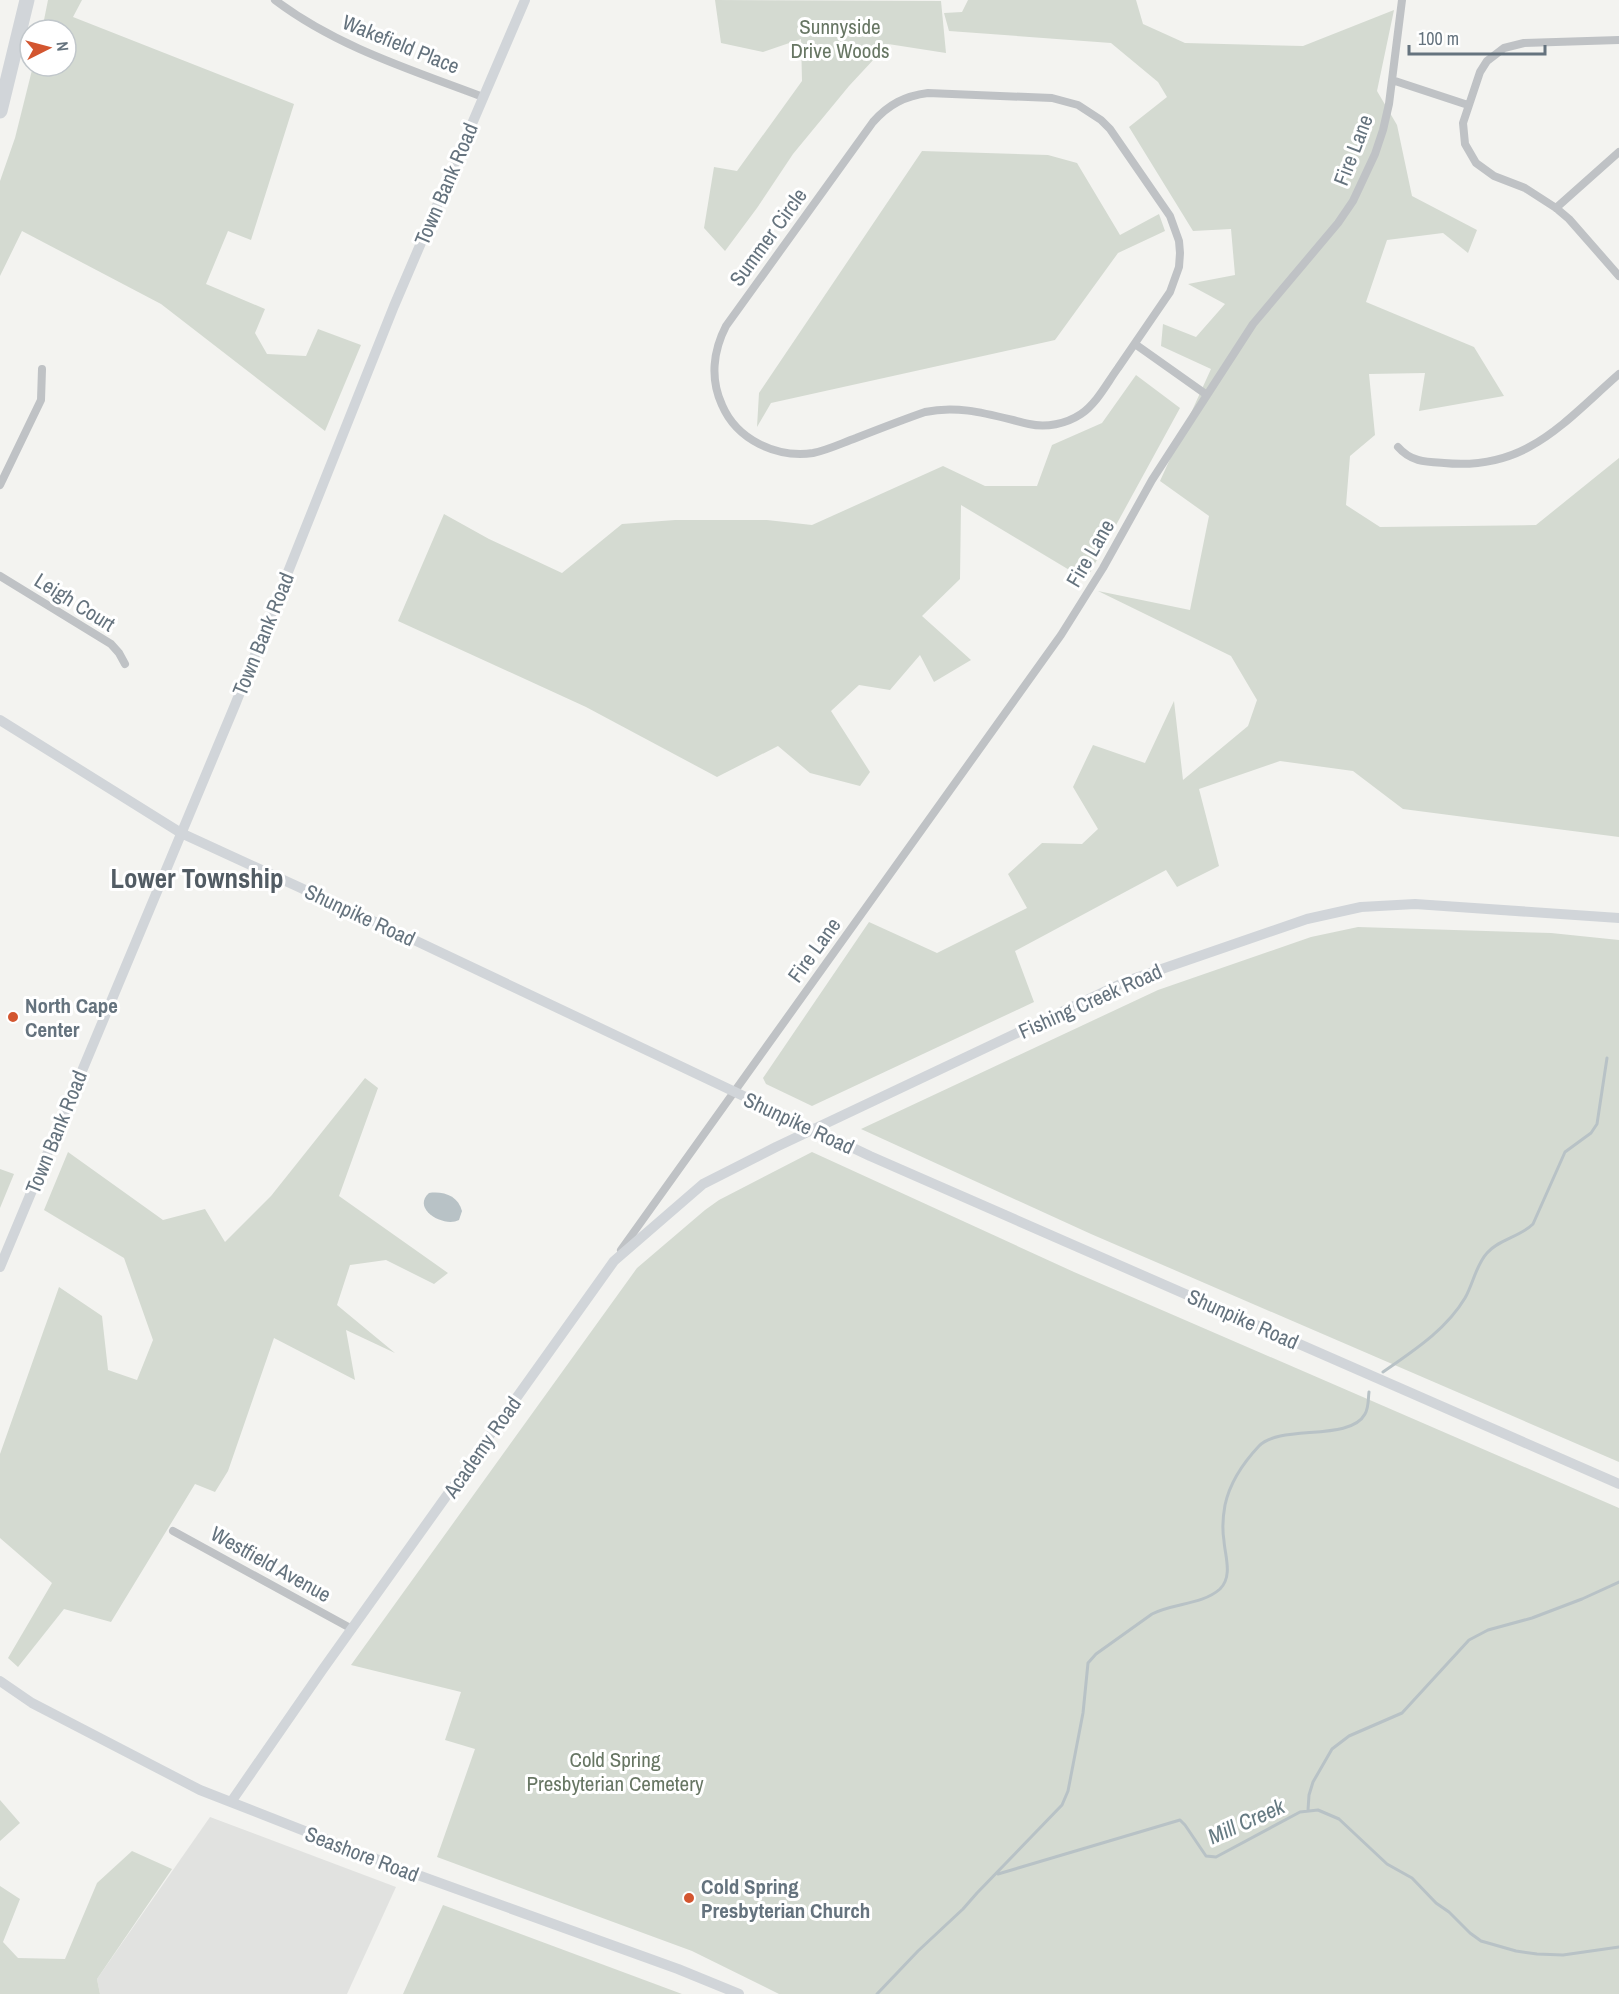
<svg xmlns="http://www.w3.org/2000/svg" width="1619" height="1994" font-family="'Archivo Narrow',sans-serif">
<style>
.built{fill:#e1e2e0}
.green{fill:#d4dad1}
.water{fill:#b8c2c6}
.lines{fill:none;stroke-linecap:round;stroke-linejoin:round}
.stream{stroke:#b8c2c6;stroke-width:3}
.street{stroke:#bfc2c5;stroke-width:8}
.secondary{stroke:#d1d5d9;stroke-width:10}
.highway{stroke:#d1d5d9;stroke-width:15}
.poi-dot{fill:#d35630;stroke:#fff;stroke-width:2}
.labels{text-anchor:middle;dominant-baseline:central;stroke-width:6;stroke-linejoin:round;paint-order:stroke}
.park-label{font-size:21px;fill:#677663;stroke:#fff}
.street-label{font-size:21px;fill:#65737e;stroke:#fff}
.poi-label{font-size:21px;font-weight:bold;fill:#65737e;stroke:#fff;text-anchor:start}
.water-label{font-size:22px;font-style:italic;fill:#657a82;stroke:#fff}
.district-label{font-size:27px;font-weight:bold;fill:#525c64;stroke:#fff}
</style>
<rect width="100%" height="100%" fill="#f3f3f0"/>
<path class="built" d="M210 1817 396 1887 347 1994H100L97 1979Z"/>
<path class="green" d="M48 0H82L73 17 294 104 251 240 228 231 206 284 265 309 255 333 267 354 306 356 318 329 361 345 325 431 161 304 22 231 0 276V181L15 138 33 66H66V30H42Z
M715 0 941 1 946 53 888 44 849 86 793 154 757 208 725 251 704 228 714 167 737 171 802 81 801 39 763 52 721 43Z
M968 0H1136L1143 24 1185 43 1303 46 1394 10 1377 91 1397 125 1412 196 1477 230 1468 253 1443 233 1387 240 1366 302 1474 347 1504 396 1419 411 1425 373 1369 374 1375 435 1350 456 1346 505 1380 527 1536 525 1619 458V837L1403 809 1353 771 1280 761 1199 789 1219 866 1177 887 1166 870 1015 951 1034 1002 812 1106 766 1084 763 1078 869 922 937 953 1027 908 1008 874 1042 843 1082 844 1098 829 1073 787 1093 745 1145 763 1174 701 1183 780 1248 726 1257 700 1231 656 1098 591 1190 610 1209 516 1160 481 1211 369 1161 346 1163 324 1196 337 1225 304 1188 284 1235 275 1231 229 1193 231 1129 127 1167 97 1158 82 1111 43 949 31 944 13 962 12Z
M922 151 1048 155 1077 163 1120 235 1159 214 1165 231 1118 253 1055 340 771 403 757 427 759 393Z
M1136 375 1180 408 1086 580 961 505 960 579 922 616 971 660 934 682 920 655 890 690 859 685 831 711 870 772 860 786 810 773 778 746 717 777 586 707 398 621 444 514 489 539 562 573 622 524 675 520H767L812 525 943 466 985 486H1037L1052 445 1102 423Z
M1358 927 1551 933 1619 940V1462L1091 1234 861 1129 1158 990 1311 937Z
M365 1078 378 1088 339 1196 448 1273 434 1284 386 1260 350 1265 337 1305 395 1353 346 1330 355 1380 274 1338 228 1471 215 1492 195 1484 111 1622 64 1609 18 1667 8 1658 52 1583 0 1538V1454L59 1287 102 1316 108 1370 137 1380 153 1340 124 1258 44 1210 68 1152 163 1220 205 1209 225 1242 271 1196Z
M812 1152 1074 1272 1619 1508V1994H779L692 1951 437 1857 475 1749 445 1740 461 1692 351 1665 637 1268 705 1210 719 1200Z
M0 1169 14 1174 0 1208Z
M0 1800 20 1823 0 1841Z
M132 1851 172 1869 97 1979 100 1994H0V1886L20 1899 3 1942 18 1958 65 1959 97 1883Z
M443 1905 682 1994H403Z"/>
<path class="water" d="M429 1193C444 1191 458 1196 462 1211L459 1220C444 1228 411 1209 429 1193Z"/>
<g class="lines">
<path class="stream" d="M1383 1372C1413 1351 1446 1330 1465 1298 1473 1284 1476 1265 1487 1253 1499 1239 1520 1237 1533 1224L1565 1152 1591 1133 1597 1124 1607 1058
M1308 1810 1309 1795 1313 1782 1332 1749 1349 1736 1402 1713 1469 1640 1488 1630 1532 1618 1582 1599 1619 1582
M998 1874 1180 1820 1185 1825 1206 1856 1216 1857 1300 1812 1318 1810 1339 1819 1387 1864 1412 1878 1436 1903 1449 1912 1470 1933 1481 1941 1516 1951 1537 1954 1563 1955 1619 1947
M877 1994 918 1951 963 1909 977 1893 1062 1805 1068 1791 1083 1713 1088 1663 1096 1654 1152 1614C1173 1603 1202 1605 1220 1589 1233 1576 1225 1556 1224 1541 1222 1529 1223 1516 1225 1505 1230 1482 1243 1463 1259 1446 1280 1424 1350 1442 1365 1414 1369 1407 1368 1399 1369 1392"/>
<path class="street" d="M275 0C337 47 412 70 483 97
M1619 40 1524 43 1504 48 1487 61 1480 72 1463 123 1465 144 1476 163 1494 176 1525 188 1556 208 1569 219 1619 276
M1392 80 1468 105
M928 93 1052 98 1078 105 1101 120 1110 129 1170 216 1179 241 1180 253 1179 267 1170 292C1153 317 1136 342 1118 368 1107 383 1097 403 1081 414 1066 424 1046 428 1029 424 994 416 961 404 925 412 902 420 879 429 856 438 842 443 828 450 813 453 776 458 737 440 722 405 710 379 713 351 726 326L873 122C889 104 905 96 928 93Z
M1556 208 1619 152
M1135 344 1207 395
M1398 447C1411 462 1426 462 1444 463 1526 471 1563 423 1619 374
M0 485 41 400 42 369
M0 576 111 644 119 653 125 664
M621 1250 1061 635 1103 568 1152 480 1253 324 1338 223 1353 201 1375 154 1383 130 1389 104 1402 0
M173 1531 352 1629"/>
<path class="secondary" d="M0 720 181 833 410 938 870 1156 1619 1484
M0 1267 235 705 394 306 525 0
M0 1681 32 1703 200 1790 404 1870 678 1969 739 1994
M231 1802 323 1669 614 1261 703 1184 776 1147 1127 981 1307 919 1361 907 1415 904 1619 918"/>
<path class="highway" d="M0 111 27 0"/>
</g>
<g class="poi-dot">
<circle cx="13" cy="1017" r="6"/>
<circle cx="689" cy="1898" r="6"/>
</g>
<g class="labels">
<g class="park-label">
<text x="840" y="26">Sunnyside<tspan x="840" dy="24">Drive Woods</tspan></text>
<text x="615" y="1759">Cold Spring<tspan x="615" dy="24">Presbyterian Cemetery</tspan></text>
</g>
<g class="street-label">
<text transform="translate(401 44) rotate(22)">Wakefield Place</text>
<text transform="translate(1353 150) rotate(-69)">Fire Lane</text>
<text transform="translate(446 184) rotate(-67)">Town Bank Road</text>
<text transform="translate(768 237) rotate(-54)">Summer Circle</text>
<text transform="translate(1090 553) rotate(-60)">Fire Lane</text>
<text transform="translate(75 602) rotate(32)">Leigh Court</text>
<text transform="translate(263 634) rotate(-68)">Town Bank Road</text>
<text transform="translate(360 915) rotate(25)">Shunpike Road</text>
<text transform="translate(814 950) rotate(-54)">Fire Lane</text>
<text transform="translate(1090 1001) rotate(-24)">Fishing Creek Road</text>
<text transform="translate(799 1123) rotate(25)">Shunpike Road</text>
<text transform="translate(56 1132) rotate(-68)">Town Bank Road</text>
<text transform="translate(1243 1319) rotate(24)">Shunpike Road</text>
<text transform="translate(482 1447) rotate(-55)">Academy Road</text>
<text transform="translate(271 1564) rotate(29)">Westfield Avenue</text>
<text transform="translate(362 1854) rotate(21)">Seashore Road</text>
</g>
<g class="poi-label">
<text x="25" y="1005">North Cape<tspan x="25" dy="24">Center</tspan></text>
<text x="701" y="1886">Cold Spring<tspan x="701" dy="24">Presbyterian Church</tspan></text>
</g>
<g class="water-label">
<text transform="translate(1246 1821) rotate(-24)">Mill Creek</text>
</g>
<g class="district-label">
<text x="197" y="878">Lower Township</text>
</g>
</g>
<g transform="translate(48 48) rotate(84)"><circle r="28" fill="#ffffff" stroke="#c1c7cb" stroke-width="1.5"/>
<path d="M0-4.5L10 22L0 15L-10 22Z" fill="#d35630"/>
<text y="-9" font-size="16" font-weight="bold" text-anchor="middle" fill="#65737e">N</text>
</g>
<path d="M1409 45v9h136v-9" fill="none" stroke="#65737e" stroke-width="3"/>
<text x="1418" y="45" font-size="18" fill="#65737e" stroke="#ffffff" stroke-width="4.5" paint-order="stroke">100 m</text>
</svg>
